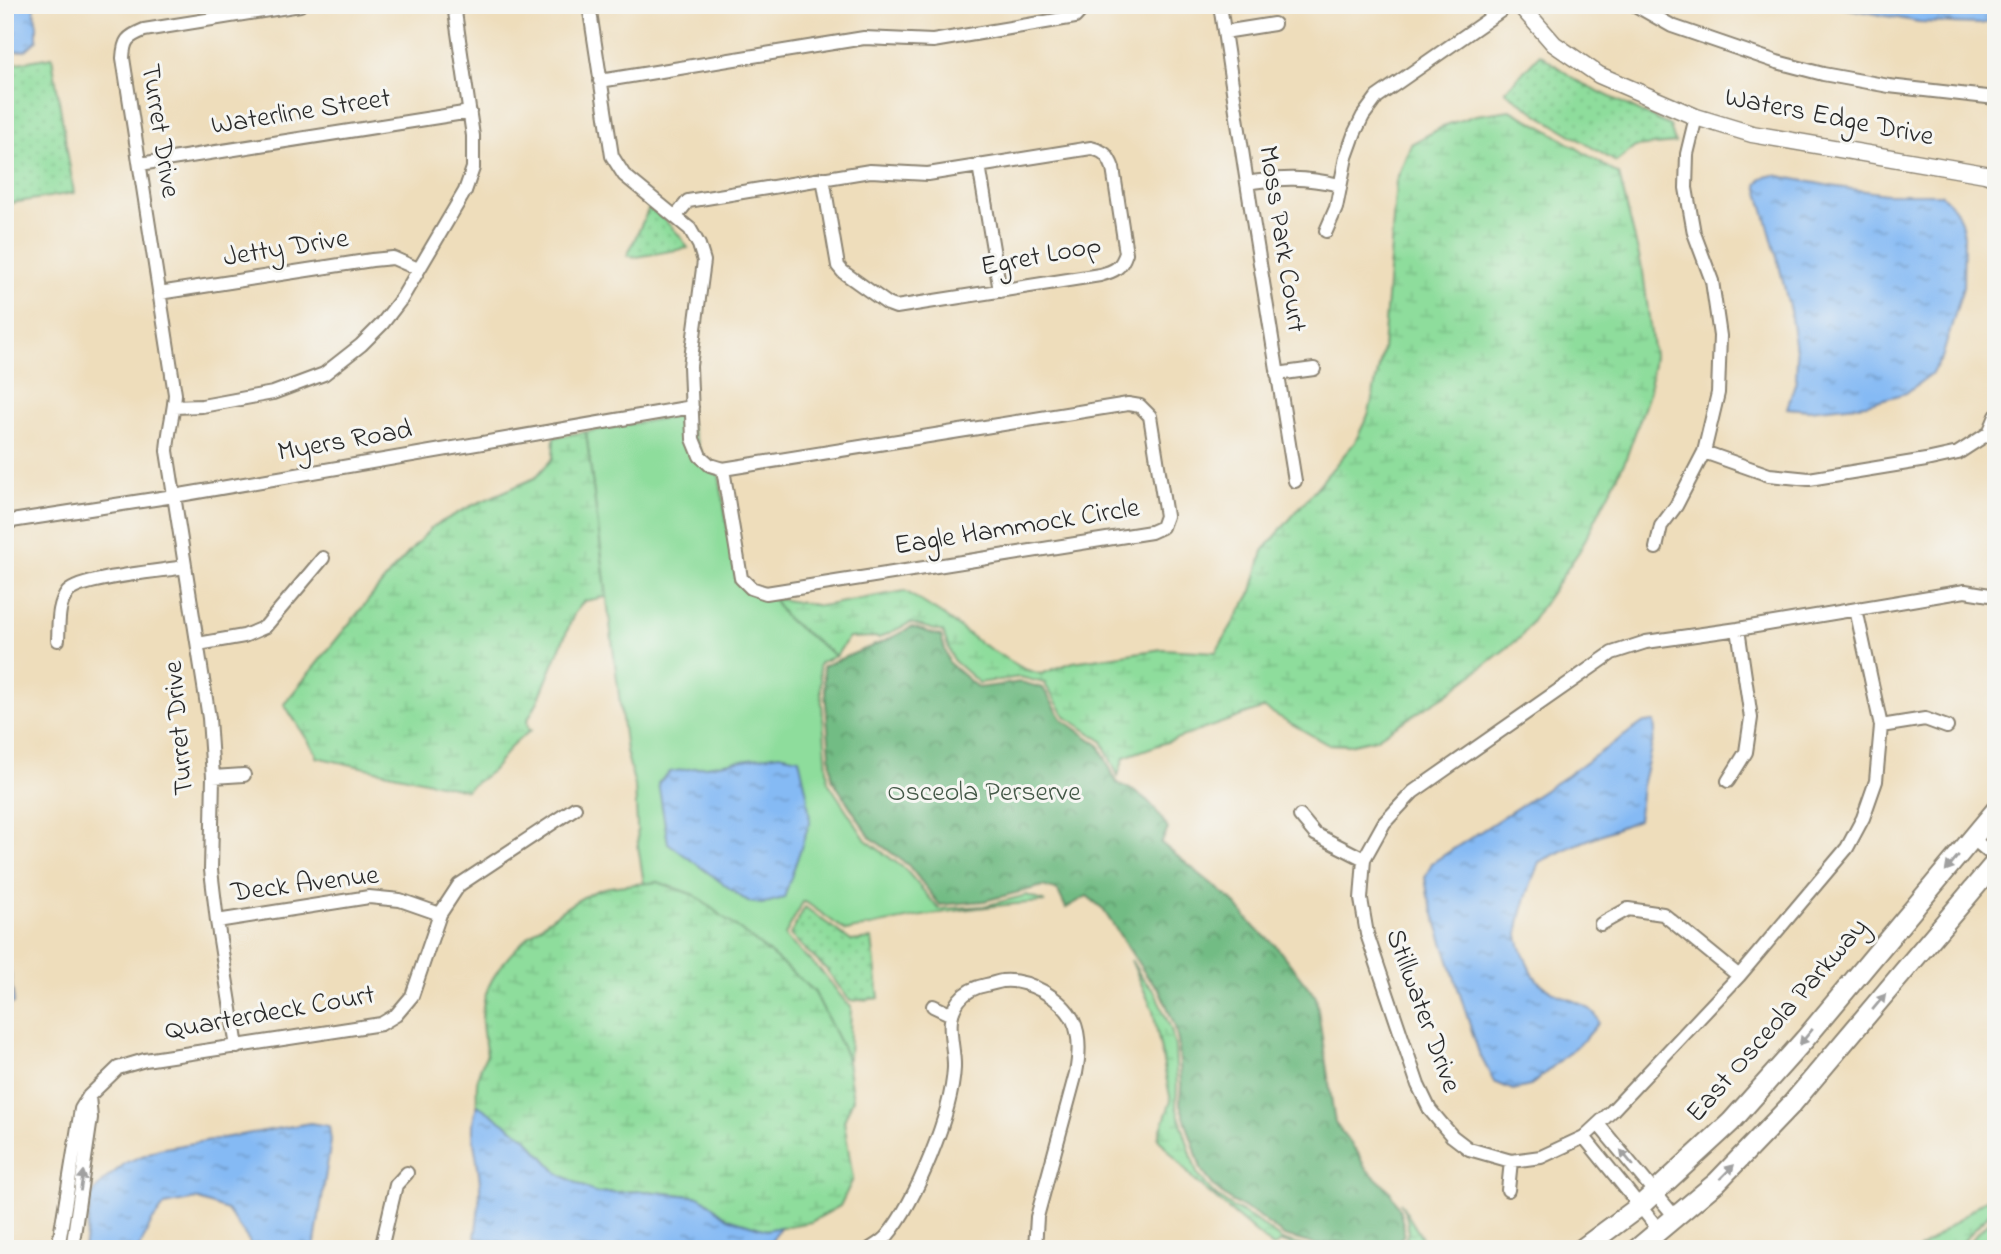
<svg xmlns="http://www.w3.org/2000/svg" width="2001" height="1254" font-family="'Indie Flower',sans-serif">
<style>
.green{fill:#8edd9c;stroke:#5c8464;stroke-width:2}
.forest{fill:url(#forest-crowns);stroke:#4e7458;stroke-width:2}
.wetland{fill:url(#wetland-marsh);stroke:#5c8464;stroke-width:2}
.park{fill:url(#park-dots);stroke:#5c8464;stroke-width:2}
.water{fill:url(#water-ripples);stroke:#587290;stroke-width:2}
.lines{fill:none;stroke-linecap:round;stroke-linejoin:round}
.minor-casing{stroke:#8c8473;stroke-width:16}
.tertiary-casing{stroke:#8c8473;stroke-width:19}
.primary-casing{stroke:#8c8473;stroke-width:23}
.minor{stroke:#fff;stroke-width:12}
.tertiary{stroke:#fff;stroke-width:16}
.primary{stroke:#fff;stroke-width:19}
.oneway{fill:#a0a0a0}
.labels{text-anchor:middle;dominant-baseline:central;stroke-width:6;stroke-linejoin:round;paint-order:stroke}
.street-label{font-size:28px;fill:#2b2b2b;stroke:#f6f6f2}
.park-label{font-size:28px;fill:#445847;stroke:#f6f6f2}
</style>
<defs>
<pattern id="forest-crowns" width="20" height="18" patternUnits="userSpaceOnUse" patternTransform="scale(1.75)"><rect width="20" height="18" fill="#72bc84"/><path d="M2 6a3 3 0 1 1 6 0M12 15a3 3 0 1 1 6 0" fill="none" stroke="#5e996c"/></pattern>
<pattern id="wetland-marsh" width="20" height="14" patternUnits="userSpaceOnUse" patternTransform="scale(1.75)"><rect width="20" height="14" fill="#8edd9c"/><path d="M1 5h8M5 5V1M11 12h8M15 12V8" fill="none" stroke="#7bbe87"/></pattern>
<pattern id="park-dots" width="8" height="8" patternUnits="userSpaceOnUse" patternTransform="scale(1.75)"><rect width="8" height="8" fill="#8edd9c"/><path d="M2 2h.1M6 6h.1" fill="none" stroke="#7bbe87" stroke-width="1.8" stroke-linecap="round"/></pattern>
<pattern id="water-ripples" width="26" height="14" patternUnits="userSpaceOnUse" patternTransform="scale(1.75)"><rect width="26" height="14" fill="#85baf4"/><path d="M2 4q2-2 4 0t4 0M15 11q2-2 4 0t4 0" fill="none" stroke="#6d97c6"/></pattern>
</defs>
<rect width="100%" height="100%" fill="#f6f6f2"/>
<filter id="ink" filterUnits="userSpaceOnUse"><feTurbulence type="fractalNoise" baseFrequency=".0143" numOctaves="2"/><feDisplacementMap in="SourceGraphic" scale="14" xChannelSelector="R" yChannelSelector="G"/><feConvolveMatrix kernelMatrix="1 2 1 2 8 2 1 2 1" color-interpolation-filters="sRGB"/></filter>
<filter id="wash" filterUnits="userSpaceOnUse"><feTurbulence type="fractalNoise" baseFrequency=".00686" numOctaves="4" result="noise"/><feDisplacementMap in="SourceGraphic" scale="28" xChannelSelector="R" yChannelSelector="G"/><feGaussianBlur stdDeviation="1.57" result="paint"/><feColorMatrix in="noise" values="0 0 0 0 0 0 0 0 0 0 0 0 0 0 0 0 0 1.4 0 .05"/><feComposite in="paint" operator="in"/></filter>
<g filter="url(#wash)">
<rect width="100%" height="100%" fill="#edb"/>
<path class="green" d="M687 414 707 470 719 474 736 579 773 598 786 618 836 656 821 662 819 665 828 782 866 840 905 869 939 909 984 906 1027 895 1045 902C978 905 912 917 846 931L807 903 803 902 785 935 787 939 823 973 847 1004 851 1006 849 1059 846 1060V1055L658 882 644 884 638 846 635 786 626 751 586 432Z"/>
<path class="forest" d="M912 627 941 636 949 663 978 688 1021 682 1043 688 1063 720 1099 745 1117 783C1146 796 1152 802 1168 829L1161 843 1233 901 1255 928 1275 945 1316 997 1335 1123 1358 1153 1365 1168 1389 1190 1399 1208 1404 1228 1403 1236 1397 1242 1382 1247 1335 1242 1317 1245 1284 1236 1254 1213 1233 1202 1216 1189 1202 1171 1180 1104 1181 1085 1179 1046 1175 1027 1166 1004 1159 989 1146 975 1102 908 1087 896 1066 908 1058 891 1043 886 984 901 940 905 908 865 870 837 832 779 823 666 885 641Z"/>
<path class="wetland" d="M1510 110 1548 130 1619 175 1643 272 1654 356 1649 394 1625 461 1580 550 1521 637 1446 695 1375 739 1349 745 1327 744 1264 708 1124 757 1118 776 1102 741 1066 717 1044 683 1020 677 979 683 953 660 943 632 910 623 879 638 874 637 848 638 836 656 786 618 773 598 821 606 905 591 943 615 980 643 1024 669 1041 674 1073 662 1162 649 1216 652 1252 591 1263 551 1355 442 1369 413 1383 349 1396 181 1411 144 1446 125 1476 115Z
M586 432 607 597 584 601 574 614 538 701 527 721 528 729 531 730 513 744 493 770 466 790 316 757V753L284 704 392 571 432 527 469 507 535 478 553 458 554 437Z
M658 882 694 895 761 946 814 991 846 1055 853 1099 844 1121 853 1179 840 1206 811 1222 766 1230 728 1218 701 1197 646 1191 596 1193 559 1174 525 1137 477 1105C476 1083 476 1074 487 1054 483 1036 480 1020 484 1001 492 958 560 906 598 890 611 885 642 884 658 882Z
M1131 960 1142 978 1155 992 1171 1029 1175 1047 1177 1085 1176 1106 1197 1173 1213 1193 1232 1207 1252 1218 1282 1240 1312 1249H1293L1289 1244 1281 1242 1273 1247 1194 1180 1158 1138 1171 1101 1153 1011Z
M1996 1191V1206L1956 1249H1920Z
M1400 1202 1428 1248 1393 1249C1415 1240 1409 1219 1400 1202Z
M1996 1213V1249H1963Z"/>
<path class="park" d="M1540 54 1577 81 1670 126 1675 143 1635 147 1616 162 1542 117 1505 91Z
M52 57 74 193 5 204V65Z
M649 208C665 220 678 231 688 248L636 257 627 256Z
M805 907 851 941 872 939 879 998 850 1001 826 969 790 935Z"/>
<path class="water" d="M5 5H33L37 25V40L26 50 5 53Z
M1828 5H1986L1990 22 1980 24 1919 22Z
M1774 175 1831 186 1886 194H1941L1955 208 1961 221 1964 235 1963 287 1942 358 1931 374 1906 393 1866 404 1809 410 1787 408 1796 380 1797 357 1790 311 1779 265 1757 185 1762 178Z
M1644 722H1654L1655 732 1642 786 1638 820 1570 847 1539 862C1533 878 1516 920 1518 936 1519 946 1531 973 1538 981 1541 984 1547 988 1551 991 1565 1000 1595 1003 1599 1023L1585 1039 1530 1086 1513 1090 1494 1082 1479 1053 1428 896 1425 878 1432 863 1566 776Z
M779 754 799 758 807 794 810 821 784 898 762 904 748 902 668 843 658 783 670 772Z
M5 945 7 946 14 1003 5 1007Z
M478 1105 525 1137 559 1174 596 1193 646 1191 701 1197 728 1218 766 1230 780 1227 767 1249H540L475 1238C477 1222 480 1204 480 1188 481 1162 465 1130 478 1105Z
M310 1123 329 1126 331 1141 314 1249H252L249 1241 227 1210 196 1199 165 1205 151 1223 139 1249H84L92 1194 107 1178 127 1162 159 1149Z"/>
</g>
<g filter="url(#ink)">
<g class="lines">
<g class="minor-casing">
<path id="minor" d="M589 5 612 156 624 175 690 229 699 245 704 261 690 366 693 439 700 456 710 465 723 469 1128 404 1140 406 1150 416 1166 516 1162 527 1151 532 766 593 751 588 741 578 723 469
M1220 5 1247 183 1295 481
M1635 5 1672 26 1777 62 1823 74 1889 86 1996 98
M1224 32 1274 24
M600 81 864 38 933 41 1075 17 1086 5
M140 164 470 112
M979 165 1000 291
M1247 183C1283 177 1304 177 1340 185
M676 216 688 201 870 171 928 174 1091 148C1104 151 1108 155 1113 168L1126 253C1121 268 1115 271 1100 275L896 307 888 304 843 272 838 266 823 178
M1326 231 1336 208 1346 157 1355 132 1363 116 1377 97 1509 5
M159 293 372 260 393 258 418 269
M1277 374 1314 369
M174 407 202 406 273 393 324 374 361 345 382 324 402 298 465 191 473 168V136L454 5
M1704 452 1769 475 1809 479 1926 460 1958 453 1989 433 1996 416
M5 522 174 496 692 407
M1656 548 1661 526 1676 506 1704 452 1718 393 1720 336 1712 281 1694 233 1686 188 1687 154 1696 117
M1856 609 1881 726 1876 781 1863 818 1847 848 1739 976 1612 1111 1584 1137 1541 1157 1511 1161 1469 1149 1452 1136 1430 1110 1418 1085 1367 934 1361 899 1364 859 1384 823 1413 792 1612 653 1646 642 1738 629 1965 591 1996 596
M58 640C59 624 57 605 68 592 81 578 162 571 185 567
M198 644 244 636 265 627 323 558
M1881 726 1925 719 1947 727
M213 777 244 775
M1728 781 1746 752 1751 718 1738 629
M1300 816 1315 834 1364 859
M1972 838 1996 858
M217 921 369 897 400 900 440 914
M1601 924 1628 909 1663 914 1739 976
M933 1006 952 1015
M237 1047 217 921 211 870 213 777 209 718 167 451C168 431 174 413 175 394L123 58C124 40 127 37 144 30L300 5
M1598 1124 1676 1218
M1584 1137 1660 1231
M1508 1190 1511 1161
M58 1249 81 1109 89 1096 118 1068 145 1060 381 1024 396 1015 412 996 440 914 459 885 575 808
M72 1249 91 1118 89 1096
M381 1249 396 1185 407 1173
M870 1249C876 1245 883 1241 887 1236 916 1201 952 1113 954 1068 955 1045 943 1021 959 1000 966 991 975 987 986 985 991 984 997 982 1002 981 1027 978 1062 998 1073 1020 1081 1036 1079 1057 1076 1073L1037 1217 1035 1249"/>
</g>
<g class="tertiary-casing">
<path id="tertiary" d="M1520 5 1554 44 1599 75 1696 117 1752 134 1985 174 1996 178"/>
</g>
<g class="primary-casing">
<path id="primary" d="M1582 1249 1640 1206 1731 1122 1805 1039 1996 810
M1637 1249 1717 1182 1791 1105 1996 862"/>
</g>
<use href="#minor" class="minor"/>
<use href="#tertiary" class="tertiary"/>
<use href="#primary" class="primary"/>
</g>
<defs><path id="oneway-solid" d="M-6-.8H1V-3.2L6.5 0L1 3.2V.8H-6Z" transform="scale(1.75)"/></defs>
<g class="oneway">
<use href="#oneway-solid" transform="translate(1952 863) rotate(130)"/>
<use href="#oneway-solid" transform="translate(1879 1002) rotate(-50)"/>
<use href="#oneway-solid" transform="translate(1806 1037) rotate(130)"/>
<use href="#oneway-solid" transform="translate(1627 1158) rotate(-130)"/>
<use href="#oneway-solid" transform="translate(1727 1172) rotate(-45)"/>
<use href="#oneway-solid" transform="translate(82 1181) rotate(-81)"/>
</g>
</g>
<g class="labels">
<g class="street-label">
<text transform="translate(301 113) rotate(-9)">Waterline Street</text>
<text transform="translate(1829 118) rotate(11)">Waters Edge Drive</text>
<text transform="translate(159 131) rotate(81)">Turret Drive</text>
<text transform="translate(1281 239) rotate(81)">Moss Park Court</text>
<text transform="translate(286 249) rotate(-9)">Jetty Drive</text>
<text transform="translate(1041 257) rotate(-11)">Egret Loop</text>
<text transform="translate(345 442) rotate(-10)">Myers Road</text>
<text transform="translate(1017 528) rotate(-9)">Eagle Hammock Circle</text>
<text transform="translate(180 728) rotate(-95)">Turret Drive</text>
<text transform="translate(305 885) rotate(-7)">Deck Avenue</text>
<text transform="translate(1422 1011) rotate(70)">Stillwater Drive</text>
<text transform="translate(270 1014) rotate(-10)">Quarterdeck Court</text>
<text transform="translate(1778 1021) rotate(-49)">East Osceola Parkway</text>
</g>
<g class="park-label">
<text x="984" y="793">Osceola Perserve</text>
</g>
</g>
<rect width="2001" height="1254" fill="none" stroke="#f6f6f2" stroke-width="28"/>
</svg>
